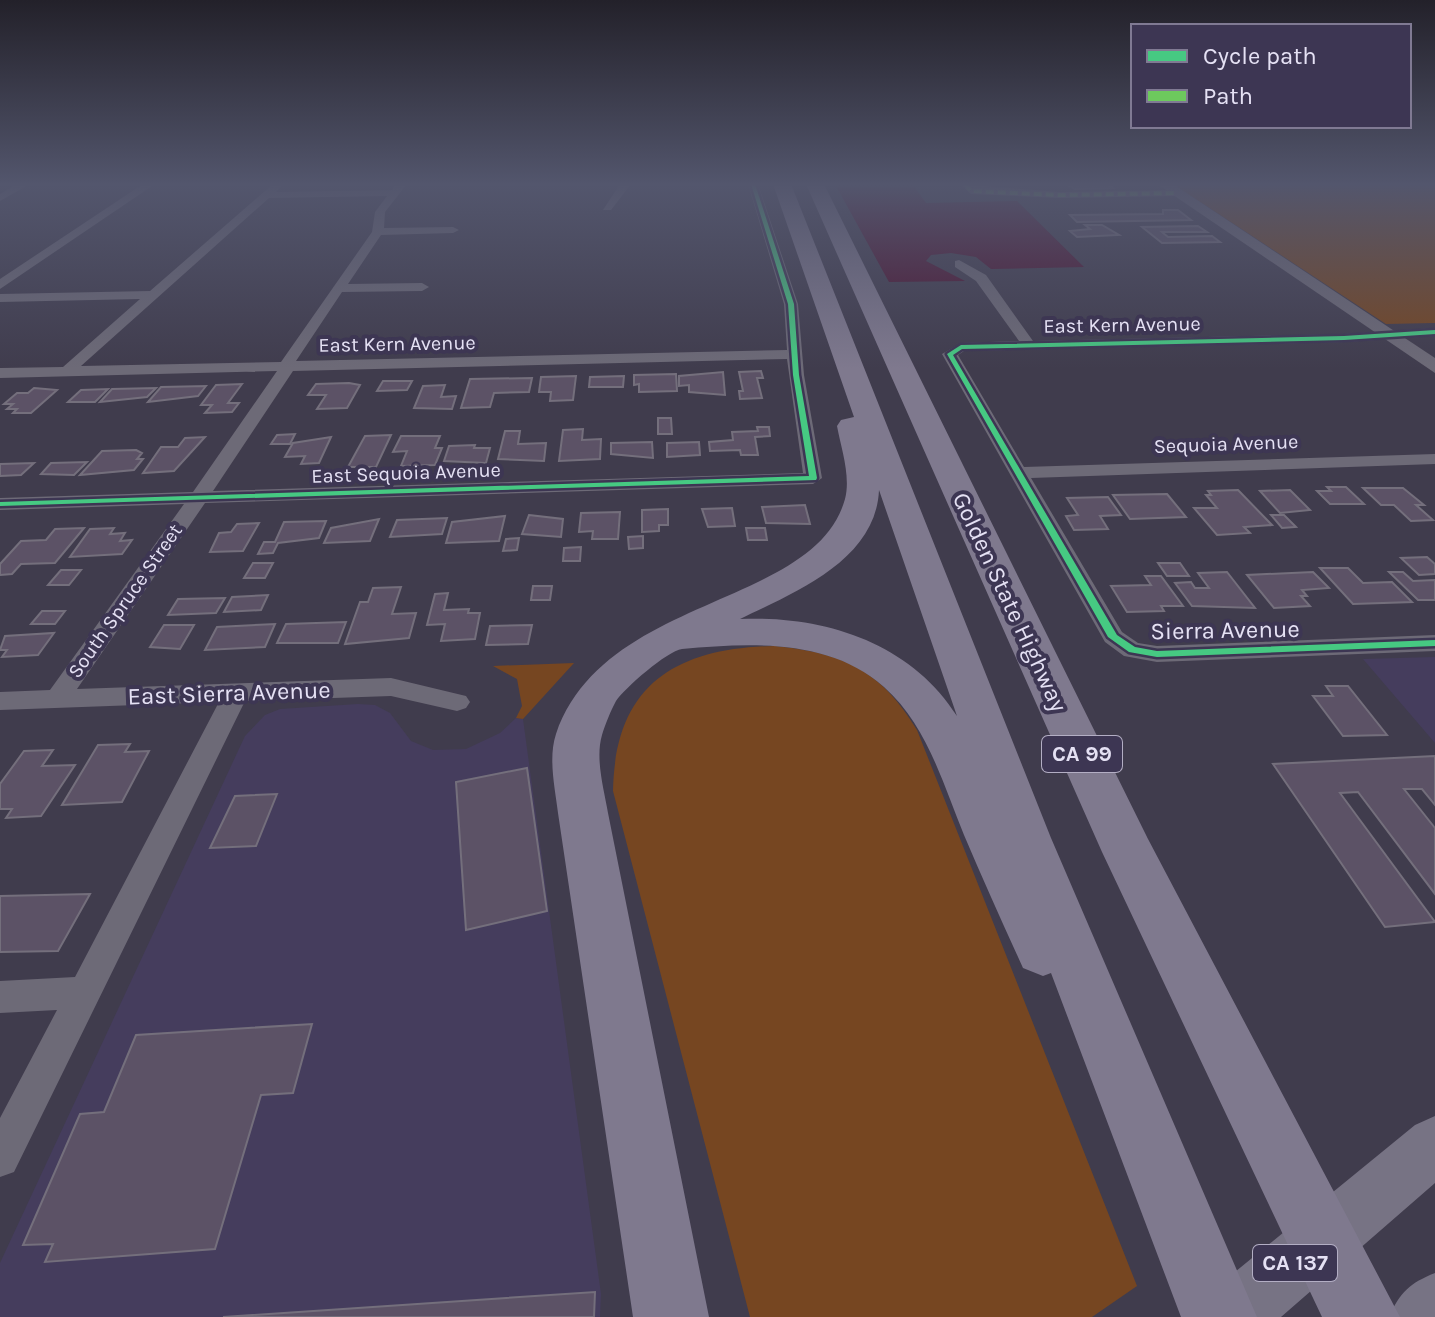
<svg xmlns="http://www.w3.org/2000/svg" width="1435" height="1317" font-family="Karla,sans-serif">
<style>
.built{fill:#453d5d}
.green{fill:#764621}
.water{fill:#4c112f}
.building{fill:#5c5266;stroke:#746f7c;stroke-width:2}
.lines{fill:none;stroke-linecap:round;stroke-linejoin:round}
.minor{fill:#6d6a77;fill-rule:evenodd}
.secondary{fill:#6d6a77;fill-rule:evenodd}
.primary{fill:#777384;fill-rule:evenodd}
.motorway{fill:#7f798e;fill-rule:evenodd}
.quiet{stroke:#6dc95d;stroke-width:4;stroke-dasharray:8 4;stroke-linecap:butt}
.cycleway-casing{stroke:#3d3653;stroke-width:5}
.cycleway{fill:#46c982;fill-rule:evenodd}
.labels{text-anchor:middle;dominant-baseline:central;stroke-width:8;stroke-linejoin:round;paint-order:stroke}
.far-street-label{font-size:20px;fill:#e5e1f4;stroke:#3d3653}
.shield{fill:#3d3653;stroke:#b3aec4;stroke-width:2}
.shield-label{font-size:22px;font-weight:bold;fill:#e5e1f4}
.street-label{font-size:24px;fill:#e5e1f4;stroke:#3d3653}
</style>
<rect width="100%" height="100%" fill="#403c4d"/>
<path class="built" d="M1435 657V743L1363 659Z
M358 704 375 705 390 713 411 741 433 750 466 749 500 733 516 718 523 719 601 1294 600 1317H0V1263L245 736 265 715 280 709Z"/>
<path class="green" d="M1173 184H1435V323L1386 324Z
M775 646C843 653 881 670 917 730L1137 1286 1092 1317H750L613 791C615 685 675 648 775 646Z
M574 663 523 719 516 718 522 706 517 679 493 666Z"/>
<path class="water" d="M835 184H912L926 203 1017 201 1084 267 991 269 976 257 951 253 931 255 926 261 965 281 889 282Z"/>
<path class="building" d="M1066 184H1107L1113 188 1075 189Z
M1163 210H1178L1191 220 1077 222 1070 215 1163 214Z
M1085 225H1102L1119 235 1077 237 1070 231 1090 229Z
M1198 226 1207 232H1162L1168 237 1212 236 1220 242 1162 243 1142 227Z
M761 371 763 378H757L762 398 740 399 739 391H743L739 372Z
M723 372 725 395 689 392V385L679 386V376Z
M676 374 677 391 639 392V384L634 385V375Z
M576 376 573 400 550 401 551 392H539L541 377Z
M624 376 623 387H589L590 377Z
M532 378 529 392 494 393 490 407 461 408 470 379Z
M383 381H412L407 390 377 391Z
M349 383 360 385 347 408 317 409 326 395H308L316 384Z
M242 384 228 403H239L232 412 205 413 212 405H201L216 385Z
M445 385 441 397 456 396 452 409 414 408 423 386Z
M206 386 198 396 148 402 161 387Z
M34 388 57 390 31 413H13L17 409H7L13 404H4L17 393H28Z
M156 388 147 397 100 402 112 389Z
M108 389 95 402H68L81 390Z
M658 418H671L672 434H658Z
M757 427H769L770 436 755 437 758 455H741L740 450 710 451 709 442 733 440 732 432 758 431Z
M583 429 582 440 601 439 600 459 559 461 563 430Z
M505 431H520L518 444 546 443 544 461 498 459Z
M295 434 290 444H271L277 435Z
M391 435 376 467H348L365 436Z
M401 436H440L435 448H442L435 465 401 466 407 451 393 452Z
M205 437 174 471 143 473 161 447H178L185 438Z
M331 437 319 463 301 464 305 456 285 457 293 443Z
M652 442 653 458 611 454V443Z
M699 442 700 455 667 457V443Z
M475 445 474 448H490L486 463 444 461 449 446Z
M136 450 142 453 137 459H143L134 470 80 475 102 451Z
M87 462 74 475 41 474 51 463Z
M34 463 21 475 0 476V464Z
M1327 487H1346L1364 504H1330L1317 491H1331Z
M1363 488H1403L1424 505H1416L1433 520 1411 521 1394 505H1381Z
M1238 490 1272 525 1244 527 1250 533 1217 535 1194 508H1217L1206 495H1211L1208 491Z
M1290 490 1310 510 1280 513 1260 491Z
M1167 494 1186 517 1130 519 1113 495Z
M1108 497 1121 515 1100 516 1108 529 1074 530 1066 516 1078 515 1067 498Z
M805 505 810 524 766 523 762 507Z
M732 508 735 526 708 527 702 509Z
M668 509V525H659V531L642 532V510Z
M620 512 618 539H592L593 531 579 532 581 513Z
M529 515 563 519 561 537 522 534Z
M1271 515H1284L1296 527 1282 528Z
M505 516 499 541 446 543 452 522Z
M447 518 442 534 390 537 397 520Z
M379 519 370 541 324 543 331 528Z
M326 521 319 538 278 543 273 553 258 554 264 542H275L284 522Z
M259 523 243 551 210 552 219 533 231 532 237 524Z
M84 528 55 563 21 564 12 574 0 575V564L21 541 46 540 55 529Z
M114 528 110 534 125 533 120 541 132 540 122 554 70 557 90 529Z
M746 528H765L767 540H748Z
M643 536V548L629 549 628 537Z
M519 538 517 550 503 551 506 539Z
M581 547 580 561H563L564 548Z
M1427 557 1435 564V574L1419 575 1401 558Z
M253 563H273L265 578H244Z
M1158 563H1180L1189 576H1167Z
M1320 568H1348L1363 583 1392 582 1412 602 1353 604Z
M61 570H81L69 585H48Z
M1227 572 1255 608 1192 606 1175 583 1191 582 1195 588H1209L1198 573Z
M1313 572 1329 588 1302 590 1307 596H1301L1310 606 1274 608 1247 575Z
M1389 572H1403L1413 581 1435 580V600H1418Z
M1145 576H1161L1183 606H1161L1164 611 1127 612 1111 586 1151 585Z
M533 586H552L550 600H531Z
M401 587 392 614 416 613 409 638 345 644 360 602H368L373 588Z
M448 593 444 610 469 609 468 613H480L475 639 441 641 445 624 427 625 435 594Z
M268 595 261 610 224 612 232 597Z
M225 598 216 613 168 615 178 599Z
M42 611H65L55 624H31Z
M346 622 338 643H277L286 624Z
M275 624 265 647 205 650 217 627Z
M164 625H194L180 649 150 647Z
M532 625 528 644 486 645 490 626Z
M54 633 38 655 2 657 7 650H0L5 636Z
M1326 686H1348L1387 735 1343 736 1313 696H1333Z
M130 744 125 752 149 751 122 802 62 805 98 745Z
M53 750 42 766 75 765 41 816 6 818 12 809H0V784L24 751Z
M1435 756V805L1422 789H1404L1435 828V894L1358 792 1340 793 1435 922 1385 927 1273 764Z
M527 768 547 911 466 930 456 782Z
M277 794 256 846 210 848 235 796Z
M90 894 58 951 0 952V896Z
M312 1024 293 1093 261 1095 215 1249 45 1262 53 1244 23 1245 80 1114 104 1112 136 1035Z
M595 1292 594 1317H223Z"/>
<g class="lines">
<path class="minor" d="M17 184H30L0 201V194Z
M143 184H155L0 289V279Z
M273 184H284L276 192 392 190 396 184H407L385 212 384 228 453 227 459 230 453 233 381 235 348 284 422 283 429 287 422 291 342 292 296 361 787 350 784 304 748 184H758L798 304 804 375 822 478 813 484 205 503 77 689 391 678 466 696 470 702 466 708 457 711 391 696 245 701 14 1172 0 1177V1118L57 1010 0 1013V981L75 977 219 702 0 710V692L50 690 184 504 0 510V498L193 492 277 371 0 378V368L63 367 140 299 0 302V294L150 291ZM387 196 375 212 372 232 281 362 81 366 269 198ZM787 359 803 473 213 491 293 371Z
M620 184H631L611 210H603Z
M960 184 1060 192 1175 190 1180 193 1175 196 1060 198 971 194Z
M959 260 986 275 1033 341 1344 334 1435 328V336L1344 342 964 351 958 355 1024 467 1435 454V464L1031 478 1122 632 1138 643 1157 646 1435 635V651L1157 662 1124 656 1105 642 942 354 961 343 1019 341 976 281 955 267V261Z"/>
<path class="secondary" d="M1157 184H1173L1435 358V373Z"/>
<path class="primary" d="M1435 1116V1183L1281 1317H1198L1208 1294 1415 1125Z
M1435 1273V1317H1389C1400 1292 1410 1283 1435 1273Z"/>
<path class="motorway" d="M773 184H791L1051 838 1257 1317H1181L1051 973 1043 976 1023 968C1003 924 983 880 964 835 943 784 927 725 884 687 829 638 750 643 682 649 667 651 625 688 616 701 611 710 605 725 602 735 595 759 604 789 608 813L709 1317H633L558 813C555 788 548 758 556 734 604 594 815 608 845 499 851 476 841 448 837 426L841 420 854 417ZM879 490 957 716C911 643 824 615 740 619 793 593 876 561 879 490Z
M806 184H824L1148 839 1400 1317H1322L1102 852Z"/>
<path class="quiet" d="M965 184 971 191 1060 195 1175 193"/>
<g class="cycleway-casing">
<path id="cycleway" d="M751 184H755L794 304 799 375 817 478 816 480 0 506V502L809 476 793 375 788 304Z
M1435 330V334L1344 340 962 349 953 355 1117 635 1135 647 1157 651 1435 640V646L1157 657 1129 652 1108 637 947 354 961 345 1344 336Z"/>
</g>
<use href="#cycleway" class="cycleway"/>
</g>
<linearGradient id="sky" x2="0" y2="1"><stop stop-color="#23212a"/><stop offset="0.5" stop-color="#53566d"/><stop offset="1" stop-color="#53566d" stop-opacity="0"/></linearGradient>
<rect width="1435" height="369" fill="url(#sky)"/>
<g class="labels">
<g class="far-street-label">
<text transform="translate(1122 325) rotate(-1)">East Kern Avenue</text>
<text transform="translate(397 344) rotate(-1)">East Kern Avenue</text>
<text transform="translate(1226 444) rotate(-2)">Sequoia Avenue</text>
<text transform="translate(406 473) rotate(-2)">East Sequoia Avenue</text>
<text transform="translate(125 601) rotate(-55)">South Spruce Street</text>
</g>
<g class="shield">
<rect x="1042" y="736" width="80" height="36" rx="6"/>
<rect x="1253" y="1245" width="84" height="36" rx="6"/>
</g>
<g class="shield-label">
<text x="1082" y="754">CA 99</text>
<text x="1295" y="1263">CA 137</text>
</g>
<g class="street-label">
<text transform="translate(1010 602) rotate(65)">Golden State Highway</text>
<text transform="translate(1225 630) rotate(-1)">Sierra Avenue</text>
<text transform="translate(229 693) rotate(-2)">East Sierra Avenue</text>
</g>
</g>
<rect x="1131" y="24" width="280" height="104" fill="#3d3653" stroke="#807a93" stroke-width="2"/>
<rect x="1147" y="50" width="40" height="12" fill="#46c982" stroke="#807a93" stroke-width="2"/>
<text x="1203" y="64" font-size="24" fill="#e5e1f4">Cycle path</text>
<rect x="1147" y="90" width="40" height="12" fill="#6dc95d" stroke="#807a93" stroke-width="2"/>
<text x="1203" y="104" font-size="24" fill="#e5e1f4">Path</text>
</svg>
